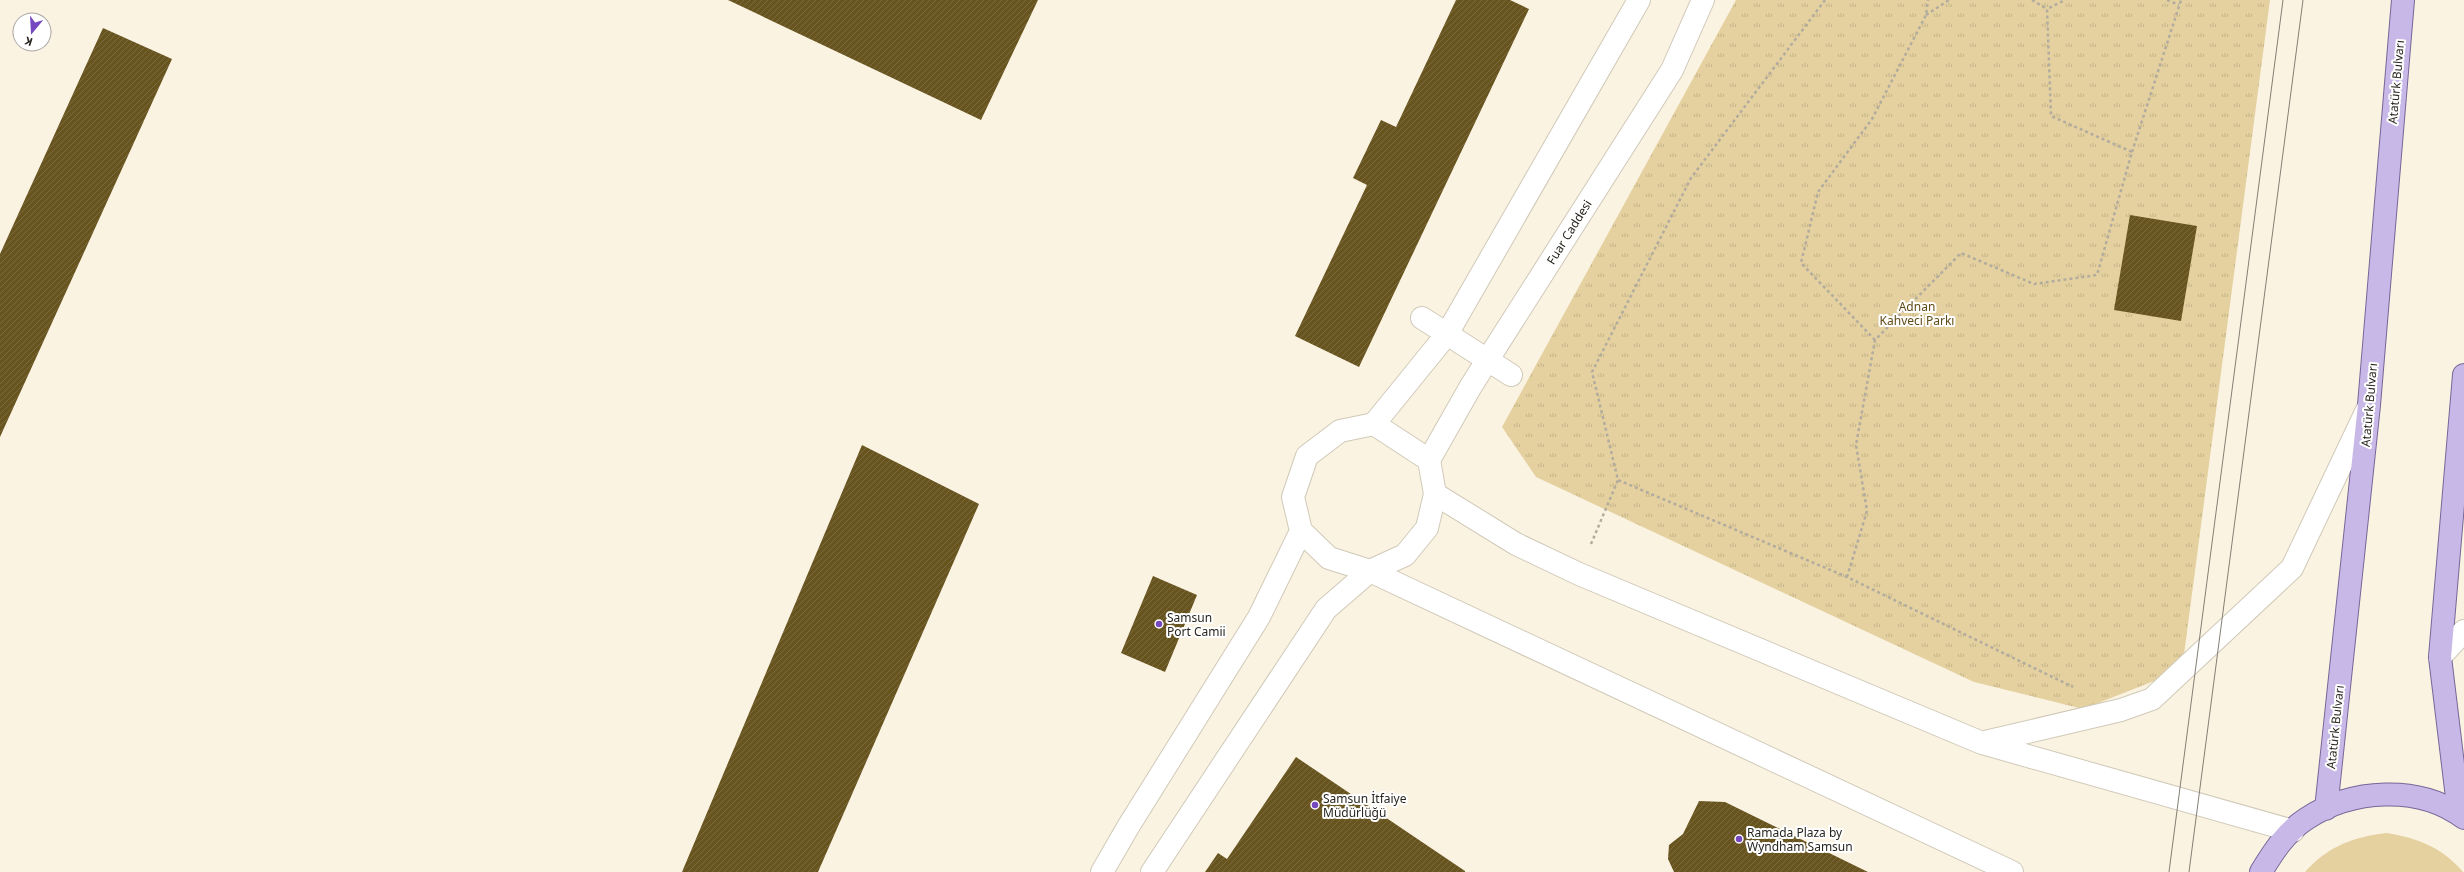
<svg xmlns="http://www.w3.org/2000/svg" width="2464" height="872" font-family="'Noto Sans',sans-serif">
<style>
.grass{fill:#e5d1a0}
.park{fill:url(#park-tufts)}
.building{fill:url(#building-hatch)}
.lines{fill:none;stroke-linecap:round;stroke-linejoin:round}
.pedestrian-casing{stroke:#d0c9b8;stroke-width:24}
.minor-casing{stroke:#d0c9b8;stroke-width:24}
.tertiary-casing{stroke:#d0c9b8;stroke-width:24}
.secondary-casing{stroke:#d0c9b8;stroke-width:24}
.primary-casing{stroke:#776597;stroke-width:24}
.path{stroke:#b2ac9e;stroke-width:2.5;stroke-dasharray:3 3;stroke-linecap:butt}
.pedestrian{stroke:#fff;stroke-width:22}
.minor{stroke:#fff;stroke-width:22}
.tertiary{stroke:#fff;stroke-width:22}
.secondary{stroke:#fff;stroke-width:22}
.primary{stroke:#c7b8e8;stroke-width:22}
.tram{stroke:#847f74;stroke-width:1}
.poi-dot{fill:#7648c0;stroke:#fff;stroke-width:1.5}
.labels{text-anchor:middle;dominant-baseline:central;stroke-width:4;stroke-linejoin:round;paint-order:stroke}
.street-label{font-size:12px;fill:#28251f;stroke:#fff}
.park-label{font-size:12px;fill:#5f4b15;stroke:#fff}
.poi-label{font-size:12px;fill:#28251f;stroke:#fff;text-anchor:start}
</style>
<defs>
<pattern id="park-tufts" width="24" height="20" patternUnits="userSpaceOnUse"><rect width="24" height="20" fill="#e5d1a0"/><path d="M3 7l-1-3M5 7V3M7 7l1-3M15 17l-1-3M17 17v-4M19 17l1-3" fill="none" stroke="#c4b389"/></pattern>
<pattern id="building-hatch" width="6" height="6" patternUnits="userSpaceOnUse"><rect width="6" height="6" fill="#68541e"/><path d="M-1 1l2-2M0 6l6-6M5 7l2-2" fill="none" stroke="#79693e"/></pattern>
</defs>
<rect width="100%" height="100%" fill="#fbf3e2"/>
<path class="grass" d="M2387 833C2418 838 2443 848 2463 872H2305C2328 846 2353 837 2387 833Z"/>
<path class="park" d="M1736 0H2270L2182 670 2083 709 1974 682 1536 477 1502 427Z"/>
<path class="building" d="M728 0H1038L981 120Z
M1456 0H1510L1529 9 1359 367 1295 336 1367 185 1353 178 1381 120 1396 127Z
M103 28 172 59 0 437V254Z
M2130 215 2197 226 2181 321 2114 310Z
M862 445 979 504 818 872H682Z
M1153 576 1197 595 1165 672 1121 653Z
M1296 757 1465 871V872H1205L1218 853 1227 859Z
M1699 801 1725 802 1868 872H1674L1668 859 1669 845 1683 834Z"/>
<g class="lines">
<g class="pedestrian-casing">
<path id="pedestrian" d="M1422 318 1511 375"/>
</g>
<g class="minor-casing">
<path id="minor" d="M2440 657 2464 631"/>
</g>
<g class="tertiary-casing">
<path id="tertiary" d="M1435 494 1516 544 1579 574 1982 743 2293 831
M1985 742 2121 710 2152 699 2292 568 2367 410
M1102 872 1128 827 1259 617 1301 531
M1152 872 1326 609 1370 571 1405 555 1427 528 1435 494 1429 460 1374 424 1340 431 1307 456 1293 497 1301 531 1329 558 1370 571 2012 872"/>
</g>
<g class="secondary-casing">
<path id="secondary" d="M1374 424 1447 334 1639 0
M1429 460 1471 386 1672 70 1703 0"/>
</g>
<g class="primary-casing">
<path id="primary" d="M2326 809 2369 405 2403 0
M2459 814 2440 657 2464 375
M2261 872C2273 852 2286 832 2306 819 2351 789 2419 784 2464 818"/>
</g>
<path class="path" d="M1825 0 1691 178 1592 372 1618 480 1847 577 2073 687
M2032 0 2047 9
M2167 0 2179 5
M1926 15 1949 0
M2132 152 2181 0
M1875 340 1801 263 1818 192 1872 119 1926 15 1928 0
M1591 544 1618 480
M1847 577 1867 511 1856 445 1875 340 1961 253 2034 284 2097 275 2132 152 2051 116 2047 9 2065 0"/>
<use href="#pedestrian" class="pedestrian"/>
<use href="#minor" class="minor"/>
<use href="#tertiary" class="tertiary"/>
<use href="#secondary" class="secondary"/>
<use href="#primary" class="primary"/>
<path class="tram" d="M2169 872 2283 0
M2189 872 2303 0"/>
</g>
<g class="poi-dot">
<circle cx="1159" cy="624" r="4"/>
<circle cx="1315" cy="805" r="4"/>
<circle cx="1739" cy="839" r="4"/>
</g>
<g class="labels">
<g class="street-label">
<text transform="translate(2396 82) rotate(-85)">Atatürk Bulvarı</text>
<text transform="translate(1569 232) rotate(-58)">Fuar Caddesi</text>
<text transform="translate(2369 405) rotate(-85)">Atatürk Bulvarı</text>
<text transform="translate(2335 727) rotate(-84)">Atatürk Bulvarı</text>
</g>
<g class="park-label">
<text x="1917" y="306">Adnan<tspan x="1917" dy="14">Kahveci Parkı</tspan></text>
</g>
<g class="poi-label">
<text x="1167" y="617">Samsun<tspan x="1167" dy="14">Port Camii</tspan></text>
<text x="1323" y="798">Samsun İtfaiye<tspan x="1323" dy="14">Müdürlüğü</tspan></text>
<text x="1747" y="832">Ramada Plaza by<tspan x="1747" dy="14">Wyndham Samsun</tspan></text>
</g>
</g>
<g transform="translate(32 32) rotate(198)"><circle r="19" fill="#ffffff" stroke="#a9a8a5"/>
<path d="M0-3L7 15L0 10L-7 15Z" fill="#7648c0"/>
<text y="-6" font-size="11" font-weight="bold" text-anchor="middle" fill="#28251f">K</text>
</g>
</svg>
